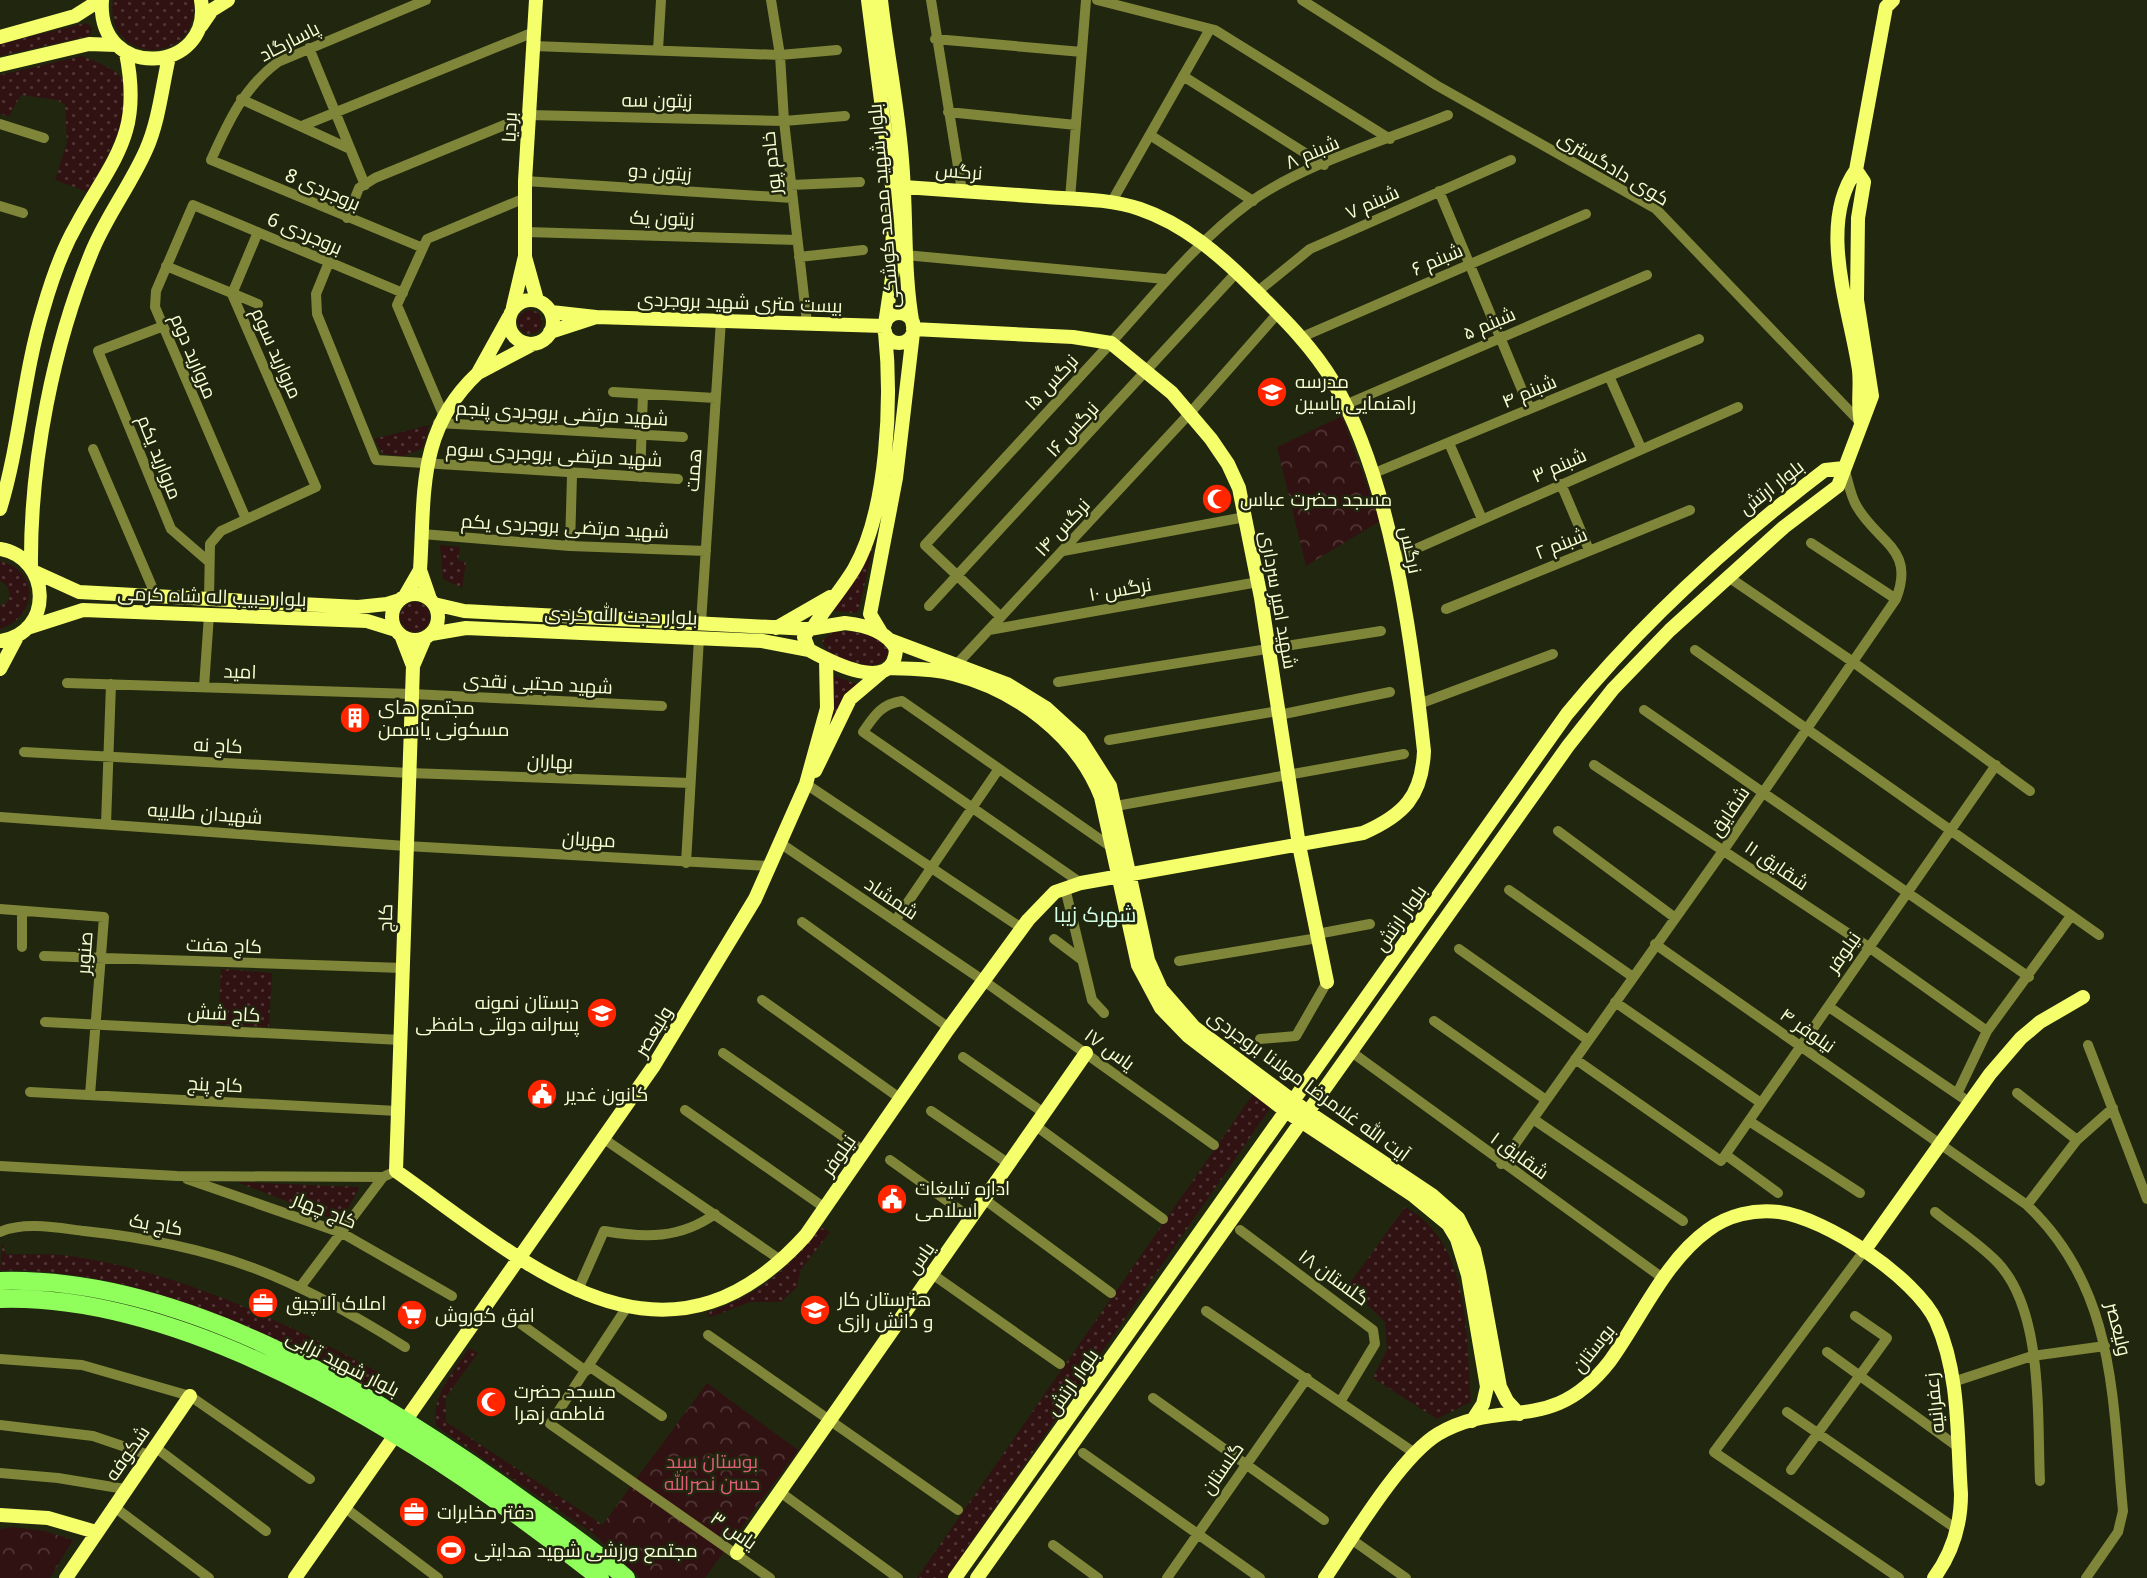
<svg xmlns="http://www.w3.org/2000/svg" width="2147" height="1578" font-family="'Noto Sans',Cairo,sans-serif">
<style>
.grass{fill:url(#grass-dots)}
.forest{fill:url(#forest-crowns)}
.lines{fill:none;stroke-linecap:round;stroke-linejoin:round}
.street{stroke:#7f8539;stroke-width:10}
.secondary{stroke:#f4ff6b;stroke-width:14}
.primary{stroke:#90ff5b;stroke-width:18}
.labels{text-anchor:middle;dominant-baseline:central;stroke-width:5;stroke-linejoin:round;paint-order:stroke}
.street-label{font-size:19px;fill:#f8ffd4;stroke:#21260f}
.poi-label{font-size:19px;fill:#f8ffd4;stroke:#21260f;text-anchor:start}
.park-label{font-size:19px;fill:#e15e78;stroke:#21260f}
.neighbourhood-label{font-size:21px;fill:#d6ffe7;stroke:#21260f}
</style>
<defs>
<pattern id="grass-dots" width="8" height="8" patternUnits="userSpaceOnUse" patternTransform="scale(1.75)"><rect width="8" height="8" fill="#301212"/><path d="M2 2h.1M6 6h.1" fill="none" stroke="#4f3634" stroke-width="1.8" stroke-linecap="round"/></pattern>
<pattern id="forest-crowns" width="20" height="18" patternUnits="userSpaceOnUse" patternTransform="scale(1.75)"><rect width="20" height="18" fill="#301212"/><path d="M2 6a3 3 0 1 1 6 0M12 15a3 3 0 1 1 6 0" fill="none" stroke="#4f3634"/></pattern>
</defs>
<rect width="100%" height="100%" fill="#21260f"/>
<path class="grass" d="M113 0H193C202 67 103 66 113 0Z
M86 23 93 28 89 36 0 56V44Z
M82 56C94 61 118 69 124 81 138 106 100 170 88 192L55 180 67 142 65 105 57 100 21 95 9 116 0 114V75Z
M518 322a12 12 0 1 1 24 0a12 12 0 1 1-24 0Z
M429 425 423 448 404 456 383 454 374 439Z
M875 538 859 609 856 613 829 610 859 572Z
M440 545 460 547 458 560 466 562 462 588 443 579Z
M0 561C40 570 38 617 0 629V606L7 602C12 593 9 585 0 581Z
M400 617a15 15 0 1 1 30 0a15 15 0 1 1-30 0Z
M833 632C852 630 877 633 888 650 887 680 827 661 822 641Z
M831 675 857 684 843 699 820 745Z
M221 969 272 973 269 1027 218 1024Z
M1253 1094 1271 1107 946 1578H917Z
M237 1182 360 1187 340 1222Z
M1405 1207C1471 1242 1466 1337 1471 1402L1437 1419 1373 1378 1387 1349 1385 1322 1348 1286Z
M820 1227 830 1232 800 1271 797 1287 781 1302H750L711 1317 706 1313C760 1294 786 1272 820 1227Z
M2 1243 6 1254C27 1255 49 1253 70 1256 182 1272 284 1322 382 1374L373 1393C246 1327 148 1270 0 1270Z
M469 1348 478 1353 446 1397V1422L603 1525 595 1535 436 1426C431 1397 453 1372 469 1348Z"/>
<path class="forest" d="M1342 416 1380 521 1306 566 1277 447Z
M707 1383 798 1450 705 1578H640L595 1535Z
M12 1527 45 1531 73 1540 50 1578H0V1529Z"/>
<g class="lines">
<path class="street" d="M771 0 780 55 784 121 807 323
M931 0 962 191
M1097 0 1215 30 1390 139
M1302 0 1436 85 1656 209 1861 423
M935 39 1082 52
M533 46 780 55 837 50
M309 48 365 185
M658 50 661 0
M1183 76 1324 165
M241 99 350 149
M948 112 1076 125
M0 124 44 138
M302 126 534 32
M1150 135 1253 201
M525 181 792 198
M791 185 860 182
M1439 191 1530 409
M1070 199 1086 0
M1111 203 1210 29
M0 206 23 213
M347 218 359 188 375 178 529 115 784 121 845 116
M526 232 797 240
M423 248 211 160C228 122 244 87 278 62L426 0
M905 255 1165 279
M799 257 863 250
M329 262 316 294 317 314 376 460 678 479
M166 266 258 304
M1257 292 1310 249 1511 160
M161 327 98 351 171 529 208 561
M1302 337 1586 214
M1609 376 1641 448
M613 392 715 398
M1345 405 1647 275
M443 414 397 305 427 239 525 198
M438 423 683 437
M1449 443 1482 519
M93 449 156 596
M1372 474 1699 339
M640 477 643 394
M1561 484 1589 550
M246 519 155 307 156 291 193 205 403 293
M422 534 570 546 706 551
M1811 543 1896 599
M570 546 572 475
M1063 551 1245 517
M1395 558 1738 407
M1727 576 1853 662 2030 791
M209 599 210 544 221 531 316 487 232 294 258 232
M929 606 1237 272
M1446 609 1690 510
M1001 617 925 545C986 479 1047 413 1108 346 1154 296 1194 244 1249 203 1302 164 1387 140 1448 115
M701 623 721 320
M989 630 1258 582
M1695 650 2099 935
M958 663 1190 413 1278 313
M1058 682 1381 631
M67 683 412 694 662 706
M204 687 209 615
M1419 704 1553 654
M1644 710 2029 977
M1279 715 1390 692
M1109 740 1278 711
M24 752 409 773 690 783
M1594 765 1870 948 1987 1031
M806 784 1023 929
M1116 806 1404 754
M0 817 406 846 770 866
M106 824 111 684
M1558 831 1674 917
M780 843 984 981 1214 1145
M686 863 699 638
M1081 883 863 732C874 716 881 704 902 701L1114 849
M1065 888 1092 1000 1104 1013
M1509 890 1633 977
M0 909 104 917 90 1095
M895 921 998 770
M802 922 949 1028
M1317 934 1370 924
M1054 939 1082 960
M1655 944 2027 1205C2116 1289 2112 1398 2123 1511L2118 1532 2086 1578
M22 947V913
M1459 949 1588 1040
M44 956 403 968
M1179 961 1318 938
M762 1000 901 1099
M1615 1002 1761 1103
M1829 1007 1963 1098
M1434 1021 1546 1100
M45 1022 401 1040
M1260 1039 1296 1036 1327 982
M2088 1045 2147 1199
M723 1053 864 1151
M1357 1056 1664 1279
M963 1057 1044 1113
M1575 1059 1721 1161 1996 765
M30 1092 398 1111
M2017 1093 2077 1140
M1957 1094 1987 1031 2071 916
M685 1110 825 1208
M931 1111 1009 1164
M1533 1119 1683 1221
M1749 1121 1860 1193
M1036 1126 1163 1219
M604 1139 782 1261
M1726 1155 1778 1193
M890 1160 971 1218
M1501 1164 1723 851 1896 599C1916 548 1877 543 1856 505 1850 494 1848 480 1844 468
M0 1166 177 1176 383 1177
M187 1179 342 1233 452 1296
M984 1199 1111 1293
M2027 1205 2077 1140 2113 1108
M1935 1212C1956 1229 1980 1244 1998 1263 2044 1312 2037 1418 2040 1481
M1240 1230 1373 1330 1375 1344 1340 1402
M0 1232C24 1221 59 1228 84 1231 217 1245 293 1276 405 1347
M1864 1251 1714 1452 1899 1578
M932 1274 1060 1364
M301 1286 383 1177 396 1171
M577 1292 604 1231C645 1238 680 1239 715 1214
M627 1307 550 1424 770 1578
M1206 1311 1416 1454
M521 1324 586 1371
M708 1335 958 1510
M1827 1352 1958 1447
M0 1359 82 1365 190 1396 310 1479
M589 1366 662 1416
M1953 1382 2032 1356 2105 1346
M1153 1398 1324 1520
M1787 1412 1958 1530
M0 1425 93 1436 149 1455
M155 1447 266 1531
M1083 1453 1260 1578
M1791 1470 1887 1338 1855 1316
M0 1473 58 1478 125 1489
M780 1492 898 1578
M113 1506 209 1578
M344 1507 438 1578
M1351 1539 1406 1578
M1053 1545 1098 1578
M1167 1578 1307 1378"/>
<path class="secondary" d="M102 0C96 82 214 74 201 0
M868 0 892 186 893 271 885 324
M881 0C887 54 898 106 902 160 907 216 903 271 913 326
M201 26 212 10 228 0
M0 37 75 16 100 0
M0 65 89 44 116 45
M525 257 537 300
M509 322a22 22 0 1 1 44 0a22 22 0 1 1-44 0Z
M513 307 525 256V181L536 0
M884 328a15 15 0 1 1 30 0a15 15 0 1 1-30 0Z
M509 317 478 373 533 344
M596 317 884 326
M913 329 1073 337 1111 343 1172 393 1211 439 1228 464 1239 488 1261 598 1299 845 1327 982
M550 332 596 317 551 312
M1861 423C1857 405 1861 388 1859 370 1850 309 1817 225 1856 170L1886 7 1893 0
M0 509C20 444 23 376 43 310 51 282 61 252 76 226 112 159 143 136 126 53
M0 549C52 558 54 634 0 641
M31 566C30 463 53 344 93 249 108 214 131 184 146 150 159 121 162 87 169 57
M420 570C425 492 417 430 478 373
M35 572 79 592 358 607 387 604 400 600
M392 617a23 23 0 1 1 46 0a23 23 0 1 1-46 0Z
M405 596 420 570 430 599
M434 604 464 611 809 629
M845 623C864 625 887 631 896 649 894 696 829 661 809 650L804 637 809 629Z
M814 626C826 607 842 589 854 569 888 510 892 399 885 332
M27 628 83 610 367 621 396 630
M776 628 830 597
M431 634 466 628 762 641 809 650
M882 634 870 614 896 478 913 333
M401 635 413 666 425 638
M890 640 1007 684 1046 708 1080 739 1110 786 1148 960 1161 989 1194 1027 1308 1112 1432 1195 1458 1218 1474 1250 1479 1272 1500 1387 1507 1401 1519 1414
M413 666 396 1171C528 1264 663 1394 806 1235L949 1028 1028 920 1055 892 1081 883 1363 833C1404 815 1422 796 1424 751 1412 638 1391 482 1334 383 1312 346 1282 317 1252 287 1220 255 1184 224 1140 209 1111 199 1077 199 1046 197 999 194 951 190 904 187
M888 668C910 669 932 668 953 674 1016 690 1077 735 1101 797L1138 965 1161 1008 1188 1036 1287 1112 1414 1196 1448 1224 1457 1239 1468 1275 1487 1387 1483 1404 1472 1421
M0 669 18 635
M815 771 850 699 883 671
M1864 1251 1990 1074 2021 1038 2040 1022 2083 997
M0 1515 48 1518 96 1532
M737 1553 1086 1053
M66 1578 190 1396
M295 1578 653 1067 755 899 806 784 827 708 826 659
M955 1578 1567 714C1643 621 1729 543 1825 470L1844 468
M977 1578 1568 746 1613 689 1670 630 1784 527 1838 486 1872 396 1857 300 1858 218 1864 182 1856 170
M1325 1578C1351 1540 1400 1457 1438 1434 1503 1396 1551 1437 1610 1361 1641 1318 1665 1261 1708 1230 1728 1215 1754 1209 1779 1212 1826 1218 1916 1278 1936 1321 1960 1374 1957 1437 1961 1494 1961 1525 1953 1552 1934 1578"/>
<path class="primary" d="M0 1281C178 1276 362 1387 503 1486 544 1516 587 1544 626 1578
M0 1299C202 1293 446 1456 600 1578"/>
</g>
<defs>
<g id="school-disc" transform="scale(1.575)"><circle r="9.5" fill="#ff2600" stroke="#21260f"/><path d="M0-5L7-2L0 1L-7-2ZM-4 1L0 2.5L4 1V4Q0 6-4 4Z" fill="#fff"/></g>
<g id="mosque-disc" transform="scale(1.575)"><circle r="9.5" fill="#ff2600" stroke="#21260f"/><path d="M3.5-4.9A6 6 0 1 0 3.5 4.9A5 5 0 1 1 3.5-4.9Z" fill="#fff"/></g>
<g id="building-disc" transform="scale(1.575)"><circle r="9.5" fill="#ff2600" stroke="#21260f"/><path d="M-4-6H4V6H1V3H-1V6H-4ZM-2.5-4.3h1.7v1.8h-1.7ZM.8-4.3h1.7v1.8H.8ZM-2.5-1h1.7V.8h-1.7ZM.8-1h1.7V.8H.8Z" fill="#fff"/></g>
<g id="civic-disc" transform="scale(1.575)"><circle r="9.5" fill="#ff2600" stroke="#21260f"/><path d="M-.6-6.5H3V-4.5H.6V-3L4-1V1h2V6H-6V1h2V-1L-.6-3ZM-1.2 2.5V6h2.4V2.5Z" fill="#fff"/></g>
<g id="office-disc" transform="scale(1.575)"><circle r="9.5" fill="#ff2600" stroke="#21260f"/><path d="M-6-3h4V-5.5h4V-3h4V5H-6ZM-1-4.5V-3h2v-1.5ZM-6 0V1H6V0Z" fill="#fff"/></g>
<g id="supermarket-disc" transform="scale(1.575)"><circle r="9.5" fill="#ff2600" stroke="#21260f"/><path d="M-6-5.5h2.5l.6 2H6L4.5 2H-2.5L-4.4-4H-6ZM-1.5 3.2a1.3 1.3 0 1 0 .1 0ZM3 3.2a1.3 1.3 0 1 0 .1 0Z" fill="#fff"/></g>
<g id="stadium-disc" transform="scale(1.575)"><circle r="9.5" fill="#ff2600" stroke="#21260f"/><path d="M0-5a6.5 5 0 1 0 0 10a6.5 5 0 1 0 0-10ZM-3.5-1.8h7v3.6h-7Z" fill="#fff"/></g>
</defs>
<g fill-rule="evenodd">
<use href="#school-disc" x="1272" y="392"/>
<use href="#mosque-disc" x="1217" y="499"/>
<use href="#building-disc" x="355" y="718"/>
<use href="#school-disc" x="602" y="1013"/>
<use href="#civic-disc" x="542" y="1094"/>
<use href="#civic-disc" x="892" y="1199"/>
<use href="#office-disc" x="263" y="1303"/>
<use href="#school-disc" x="815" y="1310"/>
<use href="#supermarket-disc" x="412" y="1315"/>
<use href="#mosque-disc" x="491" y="1402"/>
<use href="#office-disc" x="414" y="1512"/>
<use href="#stadium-disc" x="451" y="1550"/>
</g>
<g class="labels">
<g class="street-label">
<text transform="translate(289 41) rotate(-27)">پاسارگاد</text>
<text transform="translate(657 100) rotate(1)">زیتون سه</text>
<text transform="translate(509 127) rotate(-87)">بردیا</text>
<text transform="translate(1312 152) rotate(-23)">شبنم ۸</text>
<text transform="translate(771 163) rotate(-96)">خادم پور</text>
<text transform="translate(1614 168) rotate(31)">کوی دادگستری</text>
<text transform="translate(959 171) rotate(4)">نرگس</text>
<text transform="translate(660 172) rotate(4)">زیتون دو</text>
<text transform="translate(323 189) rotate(23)">بروجردی 8</text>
<text transform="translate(1372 202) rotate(-24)">شبنم ۷</text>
<text transform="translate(883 206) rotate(-95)">بلوار شهید محمد کوشکی</text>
<text transform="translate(662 218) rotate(2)">زیتون یک</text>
<text transform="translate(305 233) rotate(23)">بروجردی 6</text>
<text transform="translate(1437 259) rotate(-23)">شبنم ۶</text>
<text transform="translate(740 302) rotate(2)">بیست متری شهید بروجردی</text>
<text transform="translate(1489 323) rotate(-23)">شبنم ۵</text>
<text transform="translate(277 353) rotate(66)">مروارید سوم</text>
<text transform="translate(194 356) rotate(67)">مروارید دوم</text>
<text transform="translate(1051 382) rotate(-47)">نرگس ۱۵</text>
<text transform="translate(1529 391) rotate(-23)">شبنم ۴</text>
<text transform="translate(562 413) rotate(3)">شهید مرتضی بروجردی پنجم</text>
<text transform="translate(1072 429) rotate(-47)">نرگس ۱۶</text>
<text transform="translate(554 454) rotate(3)">شهید مرتضی بروجردی سوم</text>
<text transform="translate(160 457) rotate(68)">مروارید یکم</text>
<text transform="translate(1559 465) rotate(-24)">شبنم ۳</text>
<text transform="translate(693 470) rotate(-86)">همت</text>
<text transform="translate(1771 487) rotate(-38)">بلوار ارتش</text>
<text transform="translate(565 526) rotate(3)">شهید مرتضی بروجردی یکم</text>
<text transform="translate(1062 527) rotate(-47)">نرگس ۱۴</text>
<text transform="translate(1561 543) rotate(-22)">شبنم ۲</text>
<text transform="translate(1411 550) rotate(78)">نرگس</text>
<text transform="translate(1120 589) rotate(-10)">نرگس ۱۰</text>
<text transform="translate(212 596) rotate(2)">بلوار حبیب اله شاه کرمی</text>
<text transform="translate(1279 600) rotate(80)">شهید امیر سرداری</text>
<text transform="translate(621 615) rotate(2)">بلوار حجت الله کردی</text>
<text transform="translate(240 671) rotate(2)">امید</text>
<text transform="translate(538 683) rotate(3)">شهید مجتبی نقدی</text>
<text transform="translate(218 745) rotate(3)">کاج نه</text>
<text transform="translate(550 761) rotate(2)">بهاران</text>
<text transform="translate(1729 811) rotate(-56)">شقایق</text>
<text transform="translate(205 813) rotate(4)">شهیدان طلاییه</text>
<text transform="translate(589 839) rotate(3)">مهربان</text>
<text transform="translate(1777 865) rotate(34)">شقایق ۱۱</text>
<text transform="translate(892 898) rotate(34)">شمشاد</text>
<text transform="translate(385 918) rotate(-88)">کاج</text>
<text transform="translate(1400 918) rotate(-55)">بلوار ارتش</text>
<text transform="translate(224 945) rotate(2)">کاج هفت</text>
<text transform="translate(1843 952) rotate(-55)">نیلوفر</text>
<text transform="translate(84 953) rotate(-86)">صنوبر</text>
<text transform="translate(224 1013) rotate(3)">کاج شش</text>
<text transform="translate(1808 1030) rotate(35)">نیلوفر ۴</text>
<text transform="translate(653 1031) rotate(-59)">ولیعصر</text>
<text transform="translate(1110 1049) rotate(36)">یاس ۱۷</text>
<text transform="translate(215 1084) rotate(3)">کاج پنج</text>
<text transform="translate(1309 1085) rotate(36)">آیت الله غلامرضا مولانا بروجردی</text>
<text transform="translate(838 1155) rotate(-55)">نیلوفر</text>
<text transform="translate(1520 1155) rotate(36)">شقایق ۱</text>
<text transform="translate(325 1210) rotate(22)">کاج چهار</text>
<text transform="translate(156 1224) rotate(10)">کاج یک</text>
<text transform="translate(920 1258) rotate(-55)">یاس</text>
<text transform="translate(1334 1277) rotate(36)">گلستان ۱۸</text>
<text transform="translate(2119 1329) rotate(76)">ولیعصر</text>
<text transform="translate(1593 1348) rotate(-51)">بوستان</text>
<text transform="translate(343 1363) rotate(27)">بلوار شهید ترابی</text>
<text transform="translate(1072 1382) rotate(-55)">بلوار ارتش</text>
<text transform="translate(1934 1403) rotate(-96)">زعفرانیه</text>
<text transform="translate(127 1453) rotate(-55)">شکوفه</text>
<text transform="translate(1222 1468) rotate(-55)">گلستان</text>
<text transform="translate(734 1530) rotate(35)">یاس ۳</text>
</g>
<g class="poi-label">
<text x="1295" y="381">مدرسه<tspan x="1295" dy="22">راهنمایی یاسین</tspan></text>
<text x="1240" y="499">مسجد حضرت عباس</text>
<text x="378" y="707">مجتمع های<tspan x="378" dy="22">مسکونی یاسمن</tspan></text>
<text x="579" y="1002" text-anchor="end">دبستان نمونه<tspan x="579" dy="22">پسرانه دولتی حافظی</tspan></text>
<text x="565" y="1094">کانون غدیر</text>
<text x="915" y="1188">اداره تبلیغات<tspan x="915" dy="22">اسلامی</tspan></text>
<text x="838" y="1299">هنرستان کار<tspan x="838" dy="22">و دانش رازی</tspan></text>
<text x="286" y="1303">املاک آلاچیق</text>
<text x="435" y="1315">افق کوروش</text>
<text x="514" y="1391">مسجد حضرت<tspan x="514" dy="22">فاطمه زهرا</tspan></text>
<text x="437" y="1512">دفتر مخابرات</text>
<text x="474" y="1550">مجتمع ورزشی شهید هدایتی</text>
</g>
<g class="park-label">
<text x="712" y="1461">بوستان سید<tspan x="712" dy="22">حسن نصرالله</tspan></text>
</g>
<g class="neighbourhood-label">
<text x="1095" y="914">شهرک زیبا</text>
</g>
</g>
</svg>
